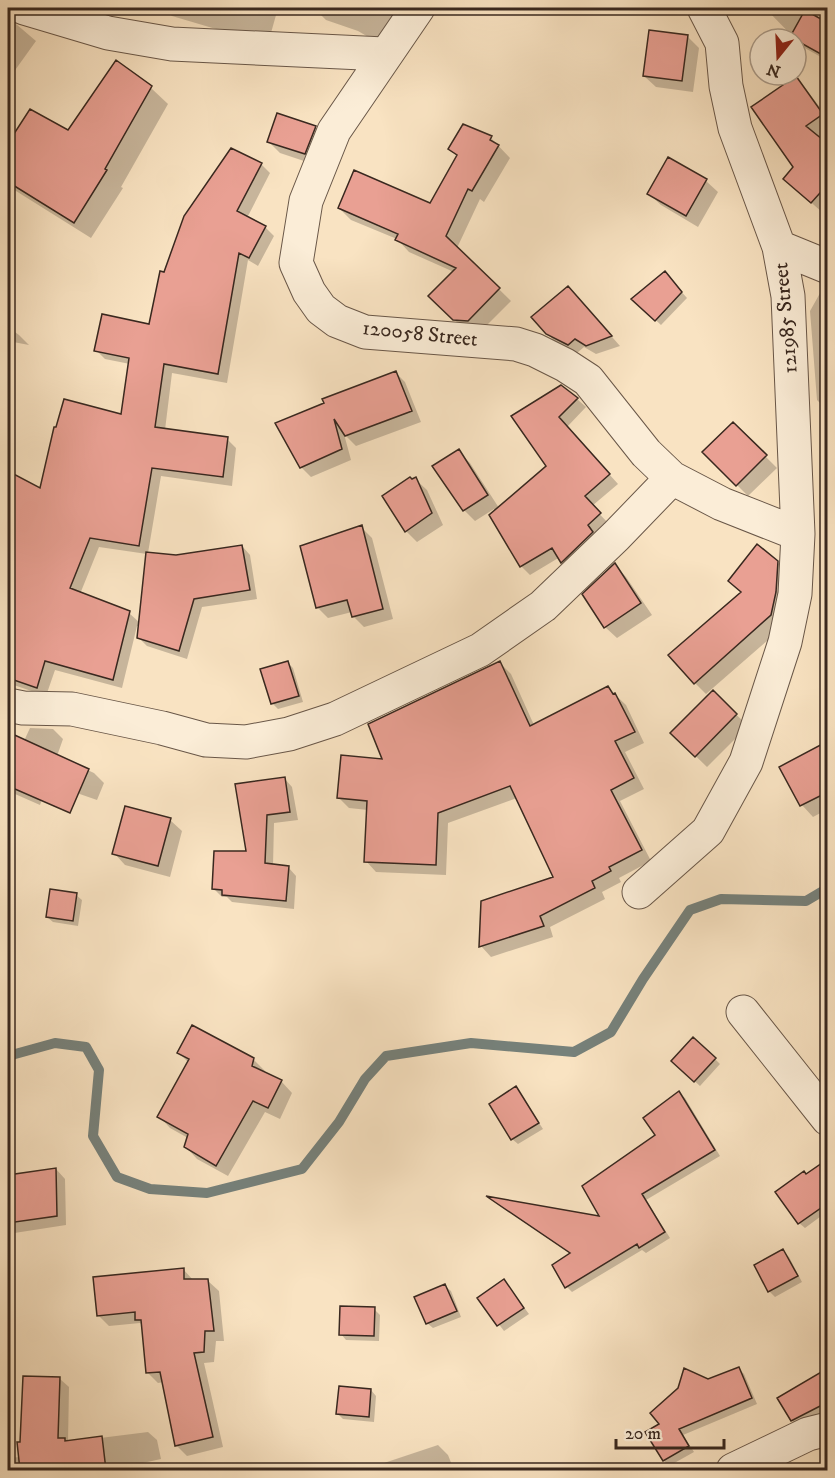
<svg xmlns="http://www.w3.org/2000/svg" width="835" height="1478" font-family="'IM FELL DW Pica',serif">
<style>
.shadow{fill:#0003;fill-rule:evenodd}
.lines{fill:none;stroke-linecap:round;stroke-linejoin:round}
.stream{stroke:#76817b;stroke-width:10}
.building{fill:#e9a093;stroke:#39281f;stroke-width:1.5}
.minor-casing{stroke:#695748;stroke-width:35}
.minor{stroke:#fbedd7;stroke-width:33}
.labels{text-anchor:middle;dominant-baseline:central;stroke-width:4.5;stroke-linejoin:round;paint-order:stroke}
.street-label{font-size:21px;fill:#39281f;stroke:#fbedd7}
</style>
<rect width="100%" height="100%" fill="#f9e3c2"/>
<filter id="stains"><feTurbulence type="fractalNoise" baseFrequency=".00333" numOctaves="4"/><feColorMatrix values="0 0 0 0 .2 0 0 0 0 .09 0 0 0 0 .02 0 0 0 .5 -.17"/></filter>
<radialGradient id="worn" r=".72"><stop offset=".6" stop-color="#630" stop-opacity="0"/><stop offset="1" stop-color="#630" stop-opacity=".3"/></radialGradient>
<path class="shadow" d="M8 8H20L16 14V24L36 41 8 80Z
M163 8H278L269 40H253L172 16Z
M314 8H410L384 46 358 31 326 20Z
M765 8H797L828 24V61L803 47Z
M687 36 699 48 693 92 656 87 644 76Z
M116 62 151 88 168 104 121 187 123 188 91 238 8 186V146L30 111 68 132Z
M796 78 806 89 828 118V207L823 213 796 189Z
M315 127 327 139 316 165 280 153 269 142Z
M491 138 510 158 484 202 480 199 457 248 511 301 480 332 466 331 430 296 454 272 409 252 397 239 351 220 339 208 431 205 458 157 450 149Z
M669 159 706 181 718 192 698 227 661 205 649 194Z
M261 164 270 173 247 218 265 227 274 236 258 266 248 260 227 383 172 373 165 430 227 439 236 448 232 486 161 476 148 553 176 556 242 546 250 555 257 599 202 607 187 659 147 646 138 637 139 626H137L122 688 55 670 46 696 8 683V595L22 566 8 558V472L41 490 122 416 130 364 105 359 96 350 151 325 165 273ZM99 547 147 554 140 623 129 613 80 594Z
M670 279 687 298 661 325 633 299Z
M824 286 828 287 826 409 817 400 810 311Z
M577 297 620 346 596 354 584 347 577 353 556 343 547 333Z
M8 327 19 335 29 345 8 341Z
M395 372 405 382 421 422 356 446 344 434 351 460 311 477 301 467 277 424Z
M577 399 586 407 567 427 618 484 592 506 608 523 571 570 560 557 530 575 521 566 494 509 475 521 464 510 458 451 470 463 499 508 548 466 513 417Z
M733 424 777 468 748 496 704 452Z
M415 479 427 490 443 525 417 542 406 531 412 481Z
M361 527 372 538 393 619 364 627 353 616 352 612 328 618 317 607Z
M777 562 789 574 783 627 706 694 695 683 742 593 730 581Z
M615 565 626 577 652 615 617 638 605 627Z
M828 593V629L826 628Z
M287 662 293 668 303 702 278 709 273 704 262 670Z
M500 663 511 674 534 725 608 688 626 705 644 743 625 752 644 789 620 801 651 861 619 878 621 882 602 892 605 899 550 927 553 937 491 957 481 946 556 878 517 798 448 823 446 875 376 872 366 861 368 810 349 808 338 797Z
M713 692 748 726 707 767 672 733Z
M30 728 53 729 63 739 57 756 94 773 104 783 97 800 48 783 40 805 15 794 8 787V779L11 770 8 769V734L24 741Z
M828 755V809L813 817 802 805 781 767Z
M284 778 292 787 298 820 274 823 273 866 288 867 296 876 294 909 232 902 227 897H222L214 889 248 853Z
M170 820 182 831 170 877 125 865 114 853Z
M76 895 82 900 78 926 53 922 47 917Z
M179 1053 253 1059 265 1071 264 1073 281 1081 292 1093 280 1119 265 1112 228 1176 197 1159 186 1147 188 1138 170 1128 159 1116 189 1063Z
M715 1059 720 1064 700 1086 679 1067Z
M516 1088 543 1129 518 1144 512 1139Z
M679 1093 685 1098 720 1156 646 1200 670 1238 646 1253 642 1250 572 1292 567 1287 571 1254 490 1199 602 1218 657 1135Z
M828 1161V1211L805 1228 799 1223 807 1176Z
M56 1169 65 1179 66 1225 8 1234V1177Z
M783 1251 789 1257 802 1282 775 1297 769 1291Z
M183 1269 194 1281H208L219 1291 224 1341H216L214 1362 204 1363 223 1447 187 1456 176 1445 164 1382 158 1383 147 1372 143 1326 140 1323 109 1326 98 1315Z
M504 1281 529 1314 504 1331 479 1298Z
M445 1286 451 1291 461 1317 433 1328 427 1323Z
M374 1309 380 1315 379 1341 346 1340 341 1334Z
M738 1368 744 1374 757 1404 683 1435 694 1452 669 1466 664 1461 647 1432 661 1425 679 1389 708 1381Z
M60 1379 69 1387 68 1442 148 1432 157 1440 161 1459 111 1470H8V1458L20 1457Z
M812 1388 826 1411 798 1426 792 1421 779 1398Z
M371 1390 376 1396 374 1422 343 1419 338 1414Z
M438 1445 448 1455 454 1470H373L372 1467Z
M305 1465 310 1470H293Z"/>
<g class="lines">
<path class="stream" d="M8 1056 55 1043 86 1047 99 1070 93 1136 117 1177 150 1189 207 1193 302 1169 339 1122 365 1079 386 1056 471 1043 574 1052 611 1032 643 979 690 910 721 899 806 901 828 888"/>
</g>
<path class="building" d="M805 10 828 23V58L790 37Z
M649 30 688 35 682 81 643 76Z
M116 60 152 86 105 169 107 170 74 223 8 182V143L30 109 68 130Z
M796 76 823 114 806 126 828 144V184L811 203 783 179 793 167 751 107Z
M277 113 316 126 305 154 267 142Z
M463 124 492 136 490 140 499 145 472 191 468 189 446 236 500 288 468 321 453 320 428 296 456 268 395 240 398 234 338 208 354 170 430 203 457 155 448 149Z
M231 148 262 163 237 211 266 226 249 258 239 253 218 374 164 364 155 427 228 437 223 477 152 468 139 546 90 538 70 588 130 611 113 680 45 661 37 688 8 678V471L40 488 54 427H56L64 399 121 414 129 358 94 351 102 314 149 324 160 271 164 272 184 216Z
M668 157 707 179 686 216 647 194Z
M665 271 682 292 655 321 631 299Z
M568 286 612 336 586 346 575 339 568 345 546 334 531 317Z
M396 371 412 411 345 436 334 419 342 449 300 468 275 423 324 403 322 399Z
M561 385 578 398 559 417 610 474 585 496 601 513 588 525 593 532 561 563 552 548 520 567 489 515 546 466 511 416Z
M733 422 767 455 736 486 702 452Z
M459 449 488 495 463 511 432 466Z
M410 477 412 479 416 477 432 513 405 532 382 496Z
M362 525 383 609 352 617 347 600 316 608 300 546Z
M757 544 778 561 776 592 771 615 694 684 668 655 741 592 728 581Z
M242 545 250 590 194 599 179 651 137 638 146 552 176 555Z
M615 563 641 603 604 628 582 594Z
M288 661 299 696 271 704 260 669Z
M500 661 530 726 608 686 613 694 615 693 635 732 615 741 634 778 611 790 642 850 609 867 611 871 592 881 595 888 540 916 544 926 479 947 481 901 553 877 510 786 438 813 436 865 364 862 367 801 337 798 341 755 382 759 368 724Z
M713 690 737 714 695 757 670 733Z
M8 732 89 769 70 813 8 786Z
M828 741V792L800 806 779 767Z
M285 777 290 812 267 815 265 863 289 866 286 901 222 895V890L212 889 214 851H246L235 784Z
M125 806 171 818 158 866 112 854Z
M50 889 77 893 73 921 46 917Z
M192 1025 254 1058 252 1066 282 1080 268 1108 253 1101 216 1166 184 1147 188 1134 157 1117 189 1059 177 1053Z
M693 1037 716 1058 694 1082 671 1061Z
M516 1086 539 1123 511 1140 489 1104Z
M679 1091 715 1150 642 1194 665 1232 639 1248 637 1244 565 1288 552 1265 570 1253 486 1196 599 1216 582 1186 655 1135 643 1118Z
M828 1159V1203L798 1224 775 1192 804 1171 806 1174Z
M56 1168 57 1216 8 1223V1175Z
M783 1249 798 1276 768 1292 754 1265Z
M184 1268V1279H208L214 1331H205L204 1352 194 1353 213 1437 175 1446 160 1372 146 1373 141 1320H135V1312L97 1316 93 1277Z
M504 1279 524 1308 497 1326 477 1298Z
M445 1284 457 1311 426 1324 414 1297Z
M340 1306 375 1307 374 1336 339 1335Z
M739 1367 752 1398 679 1429 689 1446 663 1461 645 1432 659 1424 650 1413 678 1388 684 1368 708 1379Z
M828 1368V1402L791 1421 777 1398Z
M23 1376 60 1377 58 1438H65V1441L102 1436 106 1470H20L17 1442H20Z
M339 1386 371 1389 369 1417 336 1414Z"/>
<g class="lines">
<g class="minor-casing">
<path id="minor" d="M24 8 108 33 172 44 384 54
M418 8 334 131 306 201 296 263 309 292 321 309 337 321 365 332 516 344 535 350 565 365 588 380 646 453 672 478 722 504 798 534
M779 247 828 267
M8 705 23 708 72 709 162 728 206 740 246 742 289 734 335 719 480 650 543 606 616 536 672 478
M639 892 708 831 746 762 785 642 795 594 798 534 788 296 779 247 735 128 726 86 722 43 704 8
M743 1012 828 1119
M733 1470 808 1434 828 1429"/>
</g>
<use href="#minor" class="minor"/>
</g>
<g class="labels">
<g class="street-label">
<text transform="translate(786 318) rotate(-95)">121985 Street</text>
<text transform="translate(420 334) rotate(6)">120058 Street</text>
</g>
</g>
<rect width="835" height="1478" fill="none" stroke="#f9e3c2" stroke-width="30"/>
<rect x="9" y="9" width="817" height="1460" fill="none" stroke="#39281f" stroke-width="3"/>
<rect x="15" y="15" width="805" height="1448" fill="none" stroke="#39281f" stroke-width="1.5"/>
<g transform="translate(778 57) rotate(198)"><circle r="28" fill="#fbedd7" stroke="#ad9e8d" stroke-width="1.5"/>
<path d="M0-4.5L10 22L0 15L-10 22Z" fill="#8f2418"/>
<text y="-9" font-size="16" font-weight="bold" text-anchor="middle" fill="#39281f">N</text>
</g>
<path d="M616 1439v9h108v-9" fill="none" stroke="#39281f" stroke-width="3"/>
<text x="625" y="1439" font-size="18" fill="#39281f" stroke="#fbedd7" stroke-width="4.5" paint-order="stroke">20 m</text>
<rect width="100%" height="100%" filter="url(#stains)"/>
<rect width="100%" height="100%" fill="url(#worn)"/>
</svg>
